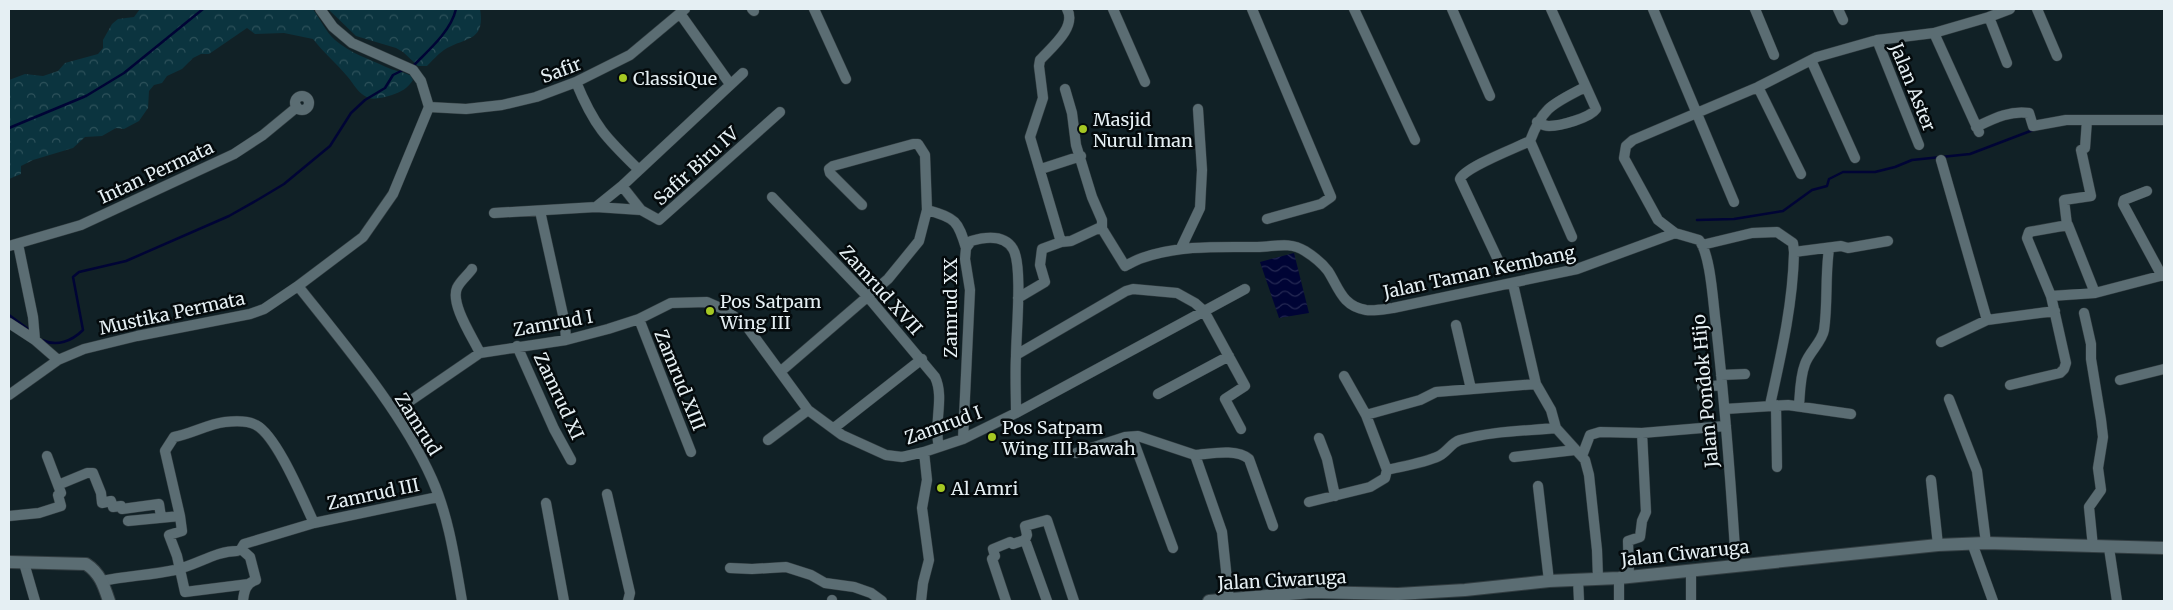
<svg xmlns="http://www.w3.org/2000/svg" width="2173" height="610" font-family="Merriweather,serif">
<style>
.forest{fill:url(#forest-crowns)}
.water{fill:url(#water-waves)}
.lines{fill:none;stroke-linecap:round;stroke-linejoin:round}
.stream{stroke:#000435;stroke-width:2.5}
.minor-casing{stroke:#323d41;stroke-width:11}
.tertiary-casing{stroke:#323d41;stroke-width:14}
.minor{stroke:#5b6d73;stroke-width:10}
.tertiary{stroke:#5b6d73;stroke-width:12}
.poi-dot{fill:#a5c823;stroke:#040a0c;stroke-width:2}
.labels{text-anchor:middle;dominant-baseline:central;stroke-width:5;stroke-linejoin:round;paint-order:stroke}
.street-label{font-size:18px;fill:#e5eff3;stroke:#040a0c}
.poi-label{font-size:18px;fill:#e5eff3;stroke:#040a0c;text-anchor:start}
</style>
<defs>
<pattern id="forest-crowns" width="20" height="18" patternUnits="userSpaceOnUse" patternTransform="scale(1.25)"><rect width="20" height="18" fill="#0b343f"/><path d="M2 6a3 3 0 1 1 6 0M12 15a3 3 0 1 1 6 0" fill="none" stroke="#2e525b"/></pattern>
<pattern id="water-waves" width="16" height="10" patternUnits="userSpaceOnUse" patternTransform="scale(1.25)"><rect width="16" height="10" fill="#000435"/><path d="M0 5q4-4 8 0t8 0" fill="none" stroke="#252953"/></pattern>
</defs>
<rect width="100%" height="100%" fill="#112126"/>
<path class="forest" d="M140 9H313C320 19 326 32 335 40 350 53 369 59 386 67 394 71 402 71 411 76L413 80C408 88 401 92 392 95 385 97 375 100 369 98 358 94 354 84 347 76 336 63 323 52 313 39L284 33 255 34 247 28 209 54H201L193 58 182 69 167 76 162 83 154 85 149 91 148 108 139 121 124 129 116 128 102 136 85 137 73 148 33 160 21 166V174L9 179V80L25 74 43 76 58 71 65 63 98 54 103 48V40L112 24 118 19 134 17Z
M328 9H480C486 43 463 37 444 50 438 54 432 61 427 66H418L403 52 396 48 356 36Z"/>
<path class="water" d="M1294 253 1309 313 1279 318 1260 262Z"/>
<g class="lines">
<path class="stream" d="M413 66C429 50 451 31 456 9
M9 128 86 96 124 73 203 9
M1697 220 1734 219 1783 211 1812 190 1827 186 1829 179 1843 172H1875L1895 167 1912 160 1970 154 2033 130
M9 315 28 329
M42 340C57 347 72 341 83 330L73 277 79 272 126 261 229 216 259 199 284 184 330 146 351 113 365 100 385 88 393 75 403 70"/>
<g class="minor-casing">
<path id="minor" d="M752 9 754 11
M814 9 846 79
M1113 9 1145 82
M1252 9 1331 197 1321 204 1267 219
M1354 9 1415 140
M1452 9 1490 96
M1653 9 1734 202
M1755 9 1774 55
M1838 9 1843 20
M2037 9 2057 56
M681 15 730 84
M1989 17 2007 63
M1934 33 1979 132
M1877 40 1919 145
M1811 60 1855 158
M576 82C594 126 606 138 639 170
M1758 87 1801 174
M1065 89 1072 113 1076 145 1092 197 1102 220V228
M295 103a7 7 0 1 1 14 0a7 7 0 1 1-14 0Z
M429 107 466 109 502 105 536 97 576 82 630 55 685 9
M2087 120H2164
M1537 122C1541 124 1545 126 1549 126 1560 126 1590 118 1596 109L1551 9
M1976 127C1993 119 2010 110 2029 113L2033 126 2066 120H2087L2085 148 2081 150 2091 196 2064 200 2067 225
M1530 141 1572 237
M1530 141C1543 106 1553 104 1585 87
M1941 160 1987 320
M1041 169 1081 156
M622 186 641 210
M2147 191 2124 200 2123 204 2162 276
M772 197 868 297 935 377C945 398 933 424 939 447
M596 207 641 210 659 220 780 112
M927 210C956 218 958 221 966 248
M540 211 565 324 566 340
M494 213 596 207 622 186 743 73
M1061 242 1030 137 1043 98 1039 66 1040 60C1052 47 1077 27 1067 9
M18 244 33 317 35 340
M1702 245 1752 233 1777 232 1793 243 1794 252 1841 246 1848 248 1888 241
M9 246 81 225 234 154 263 135 297 107
M1181 248 1200 208 1202 170 1198 109
M1499 262 1460 179C1465 167 1516 148 1530 141
M472 269C468 275 460 281 457 288 450 304 473 338 480 353
M1513 284 1536 384
M298 286C344 344 402 412 432 479 449 517 455 561 462 601
M2051 296 2095 293 2164 275
M1018 298 1045 282 1040 265 1042 249 1061 242 1071 241 1101 227 1125 266C1131 263 1136 260 1142 258 1180 245 1218 247 1257 247 1274 247 1289 241 1305 251 1313 256 1322 263 1328 271 1339 288 1342 306 1366 310 1375 311 1385 309 1393 308L1577 269 1675 233
M2084 313 2091 344V359L2101 420 2103 437 2098 468 2101 490 2089 507 2093 547
M639 319 691 452
M9 323 35 340 58 360
M1456 325 1471 389
M1941 342 1987 320 2055 311
M517 346 554 429 571 460
M1016 355 1126 291 1133 289 1177 293 1195 303 1204 311 1245 386 1225 399 1241 429
M780 372 888 279 919 241 927 210 925 155 918 144H913L833 166 829 169 830 173 862 205
M1721 375 1745 374
M1344 376 1366 415
M2120 380 2164 369
M2010 385 2060 373 2064 369 2066 363 2051 296 2027 238 2029 232 2068 225 2095 293
M1702 387 1722 385
M1158 394 1229 356
M9 395 58 360 84 349 137 336 250 314 264 309 298 286 363 237 393 194 429 107 421 81 413 70 352 43 333 27 320 9
M1949 399 1977 471 1986 543
M1770 405C1781 355 1793 304 1794 252
M1776 405 1777 467
M1799 406C1800 392 1800 377 1805 364 1809 352 1822 342 1824 330 1828 303 1825 276 1829 249
M1725 409 1788 405 1851 414
M394 412 480 353 566 340 608 329 639 319 671 303 707 302 723 309 745 324 808 410 842 435 886 455 902 457 924 452 963 439 1016 413 1245 289
M834 428 922 359
M1132 437 1173 548
M1319 438 1327 459 1335 496
M963 439 970 290 965 259 966 248 971 241C985 237 1004 234 1013 249 1023 265 1016 334 1016 356 1015 375 1016 394 1016 413
M768 440 808 410
M1076 453 1125 437 1138 436 1195 455 1222 532 1229 599
M1195 455C1210 454 1236 448 1249 459L1273 526
M1582 456 1590 435 1600 432 1642 433 1726 426
M1514 457 1575 450
M1387 470 1366 415 1420 400 1436 392 1536 384 1551 410 1556 428
M1931 480 1938 545
M58 485 87 473H93L101 493 102 503 111 501 113 507 121 506 122 509 159 504 161 517
M1538 486 1549 581
M607 494 630 593 628 601
M1309 502 1370 487 1385 478 1387 470C1404 466 1424 463 1439 456 1448 451 1451 443 1460 440 1491 431 1525 431 1556 428L1585 460 1589 475 1597 550 1598 578
M546 503 564 601
M9 516 39 513 61 506 58 495 61 493 47 456
M180 516 182 531 169 535 177 556 185 592 249 584
M128 521 180 516 165 451 174 437C191 434 208 424 225 422 234 421 247 420 256 425 277 436 303 500 314 523
M1025 540 1027 535 1025 526 1047 520 1074 601
M1972 543 1993 601
M2109 548 2117 601
M24 563 35 601
M1736 565C1731 485 1725 405 1716 325 1713 304 1711 255 1699 240L1675 233 1658 220 1624 158 1626 146 1633 140 1758 87 1817 57 1877 40 1934 33 1989 17 2010 9
M730 568 752 569 786 567 811 575 825 583 854 587 871 593 882 601
M1691 570V601
M1629 577 1628 541 1640 537 1642 521 1646 512 1642 433
M1578 579 1579 601
M102 581C127 576 151 575 175 570 197 565 216 551 237 551
M832 600V601
M243 601C244 591 246 583 256 580L250 557 241 549 244 544 314 523 438 497
M921 601 923 583 929 560 922 508 927 480 924 452
M1006 601 992 559 995 556 993 549 1010 542 1013 544 1025 540 1047 601
M1619 601V578"/>
</g>
<g class="tertiary-casing">
<path id="tertiary" d="M9 562 86 564C100 573 104 586 109 601
M1209 601 1311 592 1398 594 1465 590 1549 581 1619 578 1938 545 1986 543 2164 548"/>
</g>
<use href="#minor" class="minor"/>
<use href="#tertiary" class="tertiary"/>
</g>
<g class="poi-dot">
<circle cx="623" cy="78" r="5"/>
<circle cx="1083" cy="129" r="5"/>
<circle cx="710" cy="311" r="5"/>
<circle cx="992" cy="437" r="5"/>
<circle cx="941" cy="488" r="5"/>
</g>
<g class="labels">
<g class="street-label">
<text transform="translate(561 70) rotate(-21)">Safir</text>
<text transform="translate(1913 87) rotate(68)">Jalan Aster</text>
<text transform="translate(696 166) rotate(-42)">Safir Biru IV</text>
<text transform="translate(156 172) rotate(-25)">Intan Permata</text>
<text transform="translate(1479 272) rotate(-12)">Jalan Taman Kembang</text>
<text transform="translate(881 290) rotate(48)">Zamrud XVII</text>
<text transform="translate(950 308) rotate(-90)">Zamrud XX</text>
<text transform="translate(172 313) rotate(-12)">Mustika Permata</text>
<text transform="translate(553 323) rotate(-10)">Zamrud I</text>
<text transform="translate(680 380) rotate(68)">Zamrud XIII</text>
<text transform="translate(1705 391) rotate(-95)">Jalan Pondok Hijo</text>
<text transform="translate(559 396) rotate(65)">Zamrud XI</text>
<text transform="translate(418 424) rotate(58)">Zamrud</text>
<text transform="translate(943 425) rotate(-20)">Zamrud I</text>
<text transform="translate(373 494) rotate(-12)">Zamrud III</text>
<text transform="translate(1685 553) rotate(-6)">Jalan Ciwaruga</text>
<text transform="translate(1282 580) rotate(-3)">Jalan Ciwaruga</text>
</g>
<g class="poi-label">
<text x="633" y="78">ClassiQue</text>
<text x="1093" y="119">Masjid<tspan x="1093" dy="21">Nurul Iman</tspan></text>
<text x="720" y="301">Pos Satpam<tspan x="720" dy="21">Wing III</tspan></text>
<text x="1002" y="427">Pos Satpam<tspan x="1002" dy="21">Wing III Bawah</tspan></text>
<text x="951" y="488">Al Amri</text>
</g>
</g>
<rect width="2173" height="610" fill="none" stroke="#e5eff3" stroke-width="20"/>
</svg>
